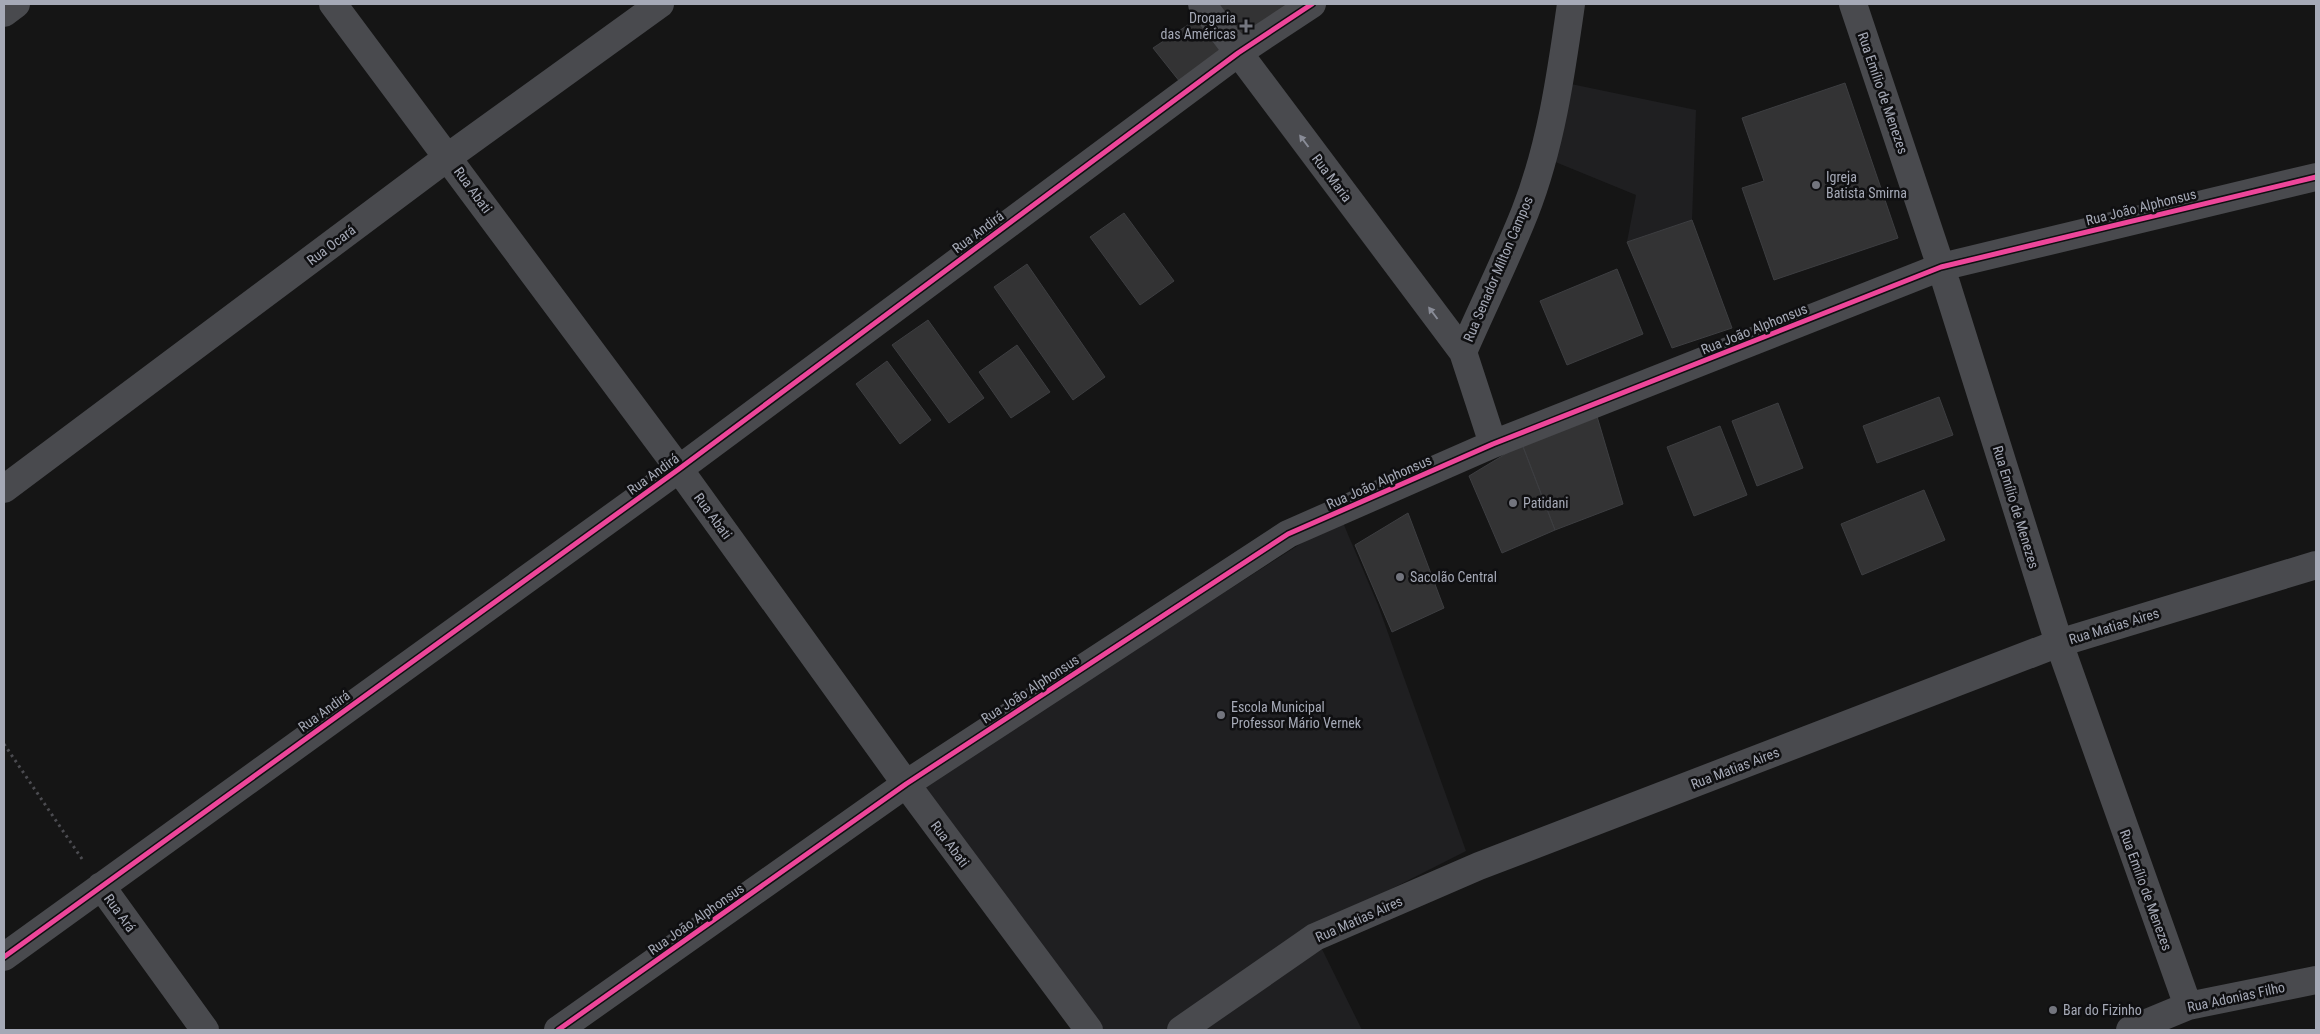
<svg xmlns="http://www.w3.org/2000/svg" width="2320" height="1034" font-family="'Roboto Condensed',sans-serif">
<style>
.built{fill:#1f1f21}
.building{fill:#333334;stroke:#3d3e41}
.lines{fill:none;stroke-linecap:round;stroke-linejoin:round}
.path{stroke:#4b4b50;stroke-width:3;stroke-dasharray:2.5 4;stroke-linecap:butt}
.minor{stroke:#494a4e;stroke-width:28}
.cycleway-casing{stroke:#0f0f11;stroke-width:8}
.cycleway{stroke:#ed469a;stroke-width:5}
.oneway{fill:#898c97}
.poi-dot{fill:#73757e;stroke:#0f0f11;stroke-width:2}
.labels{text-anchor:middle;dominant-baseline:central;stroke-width:5;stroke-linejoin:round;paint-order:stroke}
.poi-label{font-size:14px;fill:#a5a9b6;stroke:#0f0f11;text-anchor:start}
.street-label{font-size:14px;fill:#a5a9b6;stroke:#0f0f11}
</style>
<rect width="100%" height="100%" fill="#151515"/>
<path class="built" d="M1571 84 1696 110 1692 220 1627 242 1636 195 1548 159Z
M1341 518 1378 605 1466 851 1340 915 1167 1030H1096L913 782 1136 649Z
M1319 943 1362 1030H1192Z"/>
<path class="building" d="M1205 4H1303L1239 49Z
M1206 13 1235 53 1184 87 1153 48Z
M1845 83 1898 238 1774 280 1742 188 1764 181 1742 118Z
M1124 213 1174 281 1140 305 1090 237Z
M1692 220 1732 328 1672 348 1627 242Z
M1027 264 1105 377 1073 400 994 287Z
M1617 269 1643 334 1567 365 1540 301Z
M928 320 984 398 949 423 892 345Z
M1017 345 1050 392 1011 418 979 372Z
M887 361 931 420 900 444 856 384Z
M1939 397 1953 435 1877 463 1863 426Z
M1778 403 1803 468 1757 486 1732 421Z
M1596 413 1623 504 1555 530 1522 444Z
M1720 426 1747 495 1694 516 1667 447Z
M1522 444 1555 530 1502 553 1469 476Z
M1924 490 1945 540 1862 575 1841 524Z
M1408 513 1444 608 1392 632 1355 545Z"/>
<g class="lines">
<path class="path" d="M4 744 82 859"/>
<path class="minor" d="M333 4 679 469 906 784 1089 1030
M1202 4 1463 352 1493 444
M1853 4 1941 267 2059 643 2188 1006
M4 13 16 4
M1463 352C1483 306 1506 260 1525 212 1551 146 1561 74 1571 4
M4 489 448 157 660 4
M101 886 205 1030
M4 957 679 469 1238 53 1312 4
M558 1030 906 784 1288 534 1493 444 1941 267 2316 177
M1181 1030 1315 937 1479 866 2059 643 2316 565
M2130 1030 2188 1006 2316 980"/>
<g class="cycleway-casing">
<path id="cycleway" d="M4 957 679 469 1238 53 1312 4
M558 1030 906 784 1288 534 1493 444 1941 267 2316 177"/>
</g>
<use href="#cycleway" class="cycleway"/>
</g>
<defs><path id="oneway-solid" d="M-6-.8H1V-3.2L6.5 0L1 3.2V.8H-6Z" transform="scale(1.25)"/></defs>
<g class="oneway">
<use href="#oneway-solid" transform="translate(1304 141) rotate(-127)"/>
<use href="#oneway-solid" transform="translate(1433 313) rotate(-127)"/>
</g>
<g class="poi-dot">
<path d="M1243.5 18.5h5v5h5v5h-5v5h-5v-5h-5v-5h5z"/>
<circle cx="1816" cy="185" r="5"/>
<circle cx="1513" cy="503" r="5"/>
<circle cx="1400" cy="577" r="5"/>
<circle cx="1221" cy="715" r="5"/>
<circle cx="2053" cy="1010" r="5"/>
</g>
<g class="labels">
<g class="poi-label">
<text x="1236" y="18" text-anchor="end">Drogaria<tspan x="1236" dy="16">das Américas</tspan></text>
<text x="1826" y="177">Igreja<tspan x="1826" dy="16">Batista Smirna</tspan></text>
<text x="1523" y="503">Patidani</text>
<text x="1410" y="577">Sacolão Central</text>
<text x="1231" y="707">Escola Municipal<tspan x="1231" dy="16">Professor Mário Vernek</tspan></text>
<text x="2063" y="1010">Bar do Fizinho</text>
</g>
<g class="street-label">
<text transform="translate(1883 93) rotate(71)">Rua Emílio de Menezes</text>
<text transform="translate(1332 178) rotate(53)">Rua Maria</text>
<text transform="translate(473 190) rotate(54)">Rua Abati</text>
<text transform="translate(2141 207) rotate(-14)">Rua João Alphonsus</text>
<text transform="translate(978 232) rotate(-37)">Rua Andirá</text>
<text transform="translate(331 245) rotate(-37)">Rua Ocará</text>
<text transform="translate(1498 269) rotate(-67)">Rua Senador Milton Campos</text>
<text transform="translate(1754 329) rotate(-22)">Rua João Alphonsus</text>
<text transform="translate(653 474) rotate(-36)">Rua Andirá</text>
<text transform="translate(1379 482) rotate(-24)">Rua João Alphonsus</text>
<text transform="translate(2016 507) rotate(73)">Rua Emílio de Menezes</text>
<text transform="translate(713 516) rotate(54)">Rua Abati</text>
<text transform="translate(2114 626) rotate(-17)">Rua Matias Aires</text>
<text transform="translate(1030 689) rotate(-33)">Rua João Alphonsus</text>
<text transform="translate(324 711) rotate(-36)">Rua Andirá</text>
<text transform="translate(1735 768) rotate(-21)">Rua Matias Aires</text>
<text transform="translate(950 844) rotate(53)">Rua Abati</text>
<text transform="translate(2146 890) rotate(70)">Rua Emílio de Menezes</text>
<text transform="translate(120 913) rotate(54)">Rua Ará</text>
<text transform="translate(696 919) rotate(-35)">Rua João Alphonsus</text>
<text transform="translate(1359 919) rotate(-24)">Rua Matias Aires</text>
<text transform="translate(2236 997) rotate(-12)">Rua Adonias Filho</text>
</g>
</g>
<rect width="2320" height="1034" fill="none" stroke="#a5a9b6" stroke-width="10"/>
</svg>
